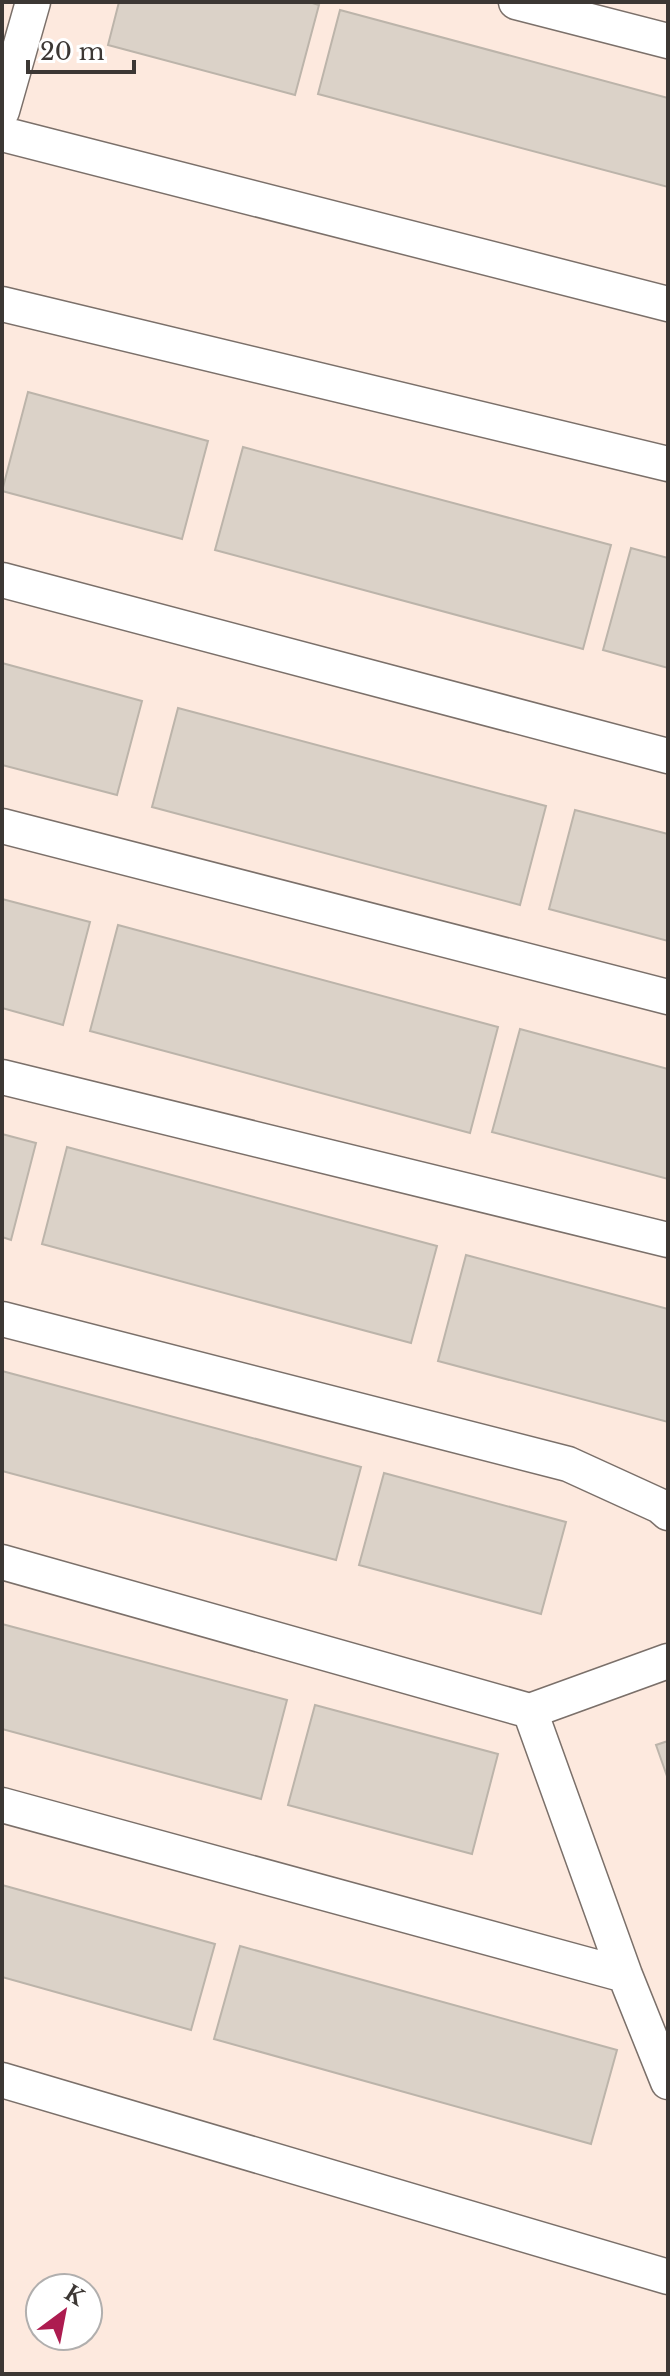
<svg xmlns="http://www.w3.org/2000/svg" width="670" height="2376" font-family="'Libre Baskerville',serif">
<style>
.built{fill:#fde9de;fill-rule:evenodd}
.building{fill:#dbd2c8;stroke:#bcb4aa;stroke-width:2}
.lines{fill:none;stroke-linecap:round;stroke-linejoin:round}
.minor-casing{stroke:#7b706a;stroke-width:37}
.minor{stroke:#fff;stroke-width:34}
</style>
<rect width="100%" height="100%" fill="#fef9f6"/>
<path class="built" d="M2 2H668V2374H2ZM40 2288H88V2336H40Z"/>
<path class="building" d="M119 2H309L319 5 295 95 108 45Z
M340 10 668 98V187L318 94Z
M28 392 208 441 182 539 2 491Z
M243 447 611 545 583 649 215 550Z
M631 548 668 558V668L603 650Z
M2 663 142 701 117 795 2 765Z
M178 708 546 806 520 905 152 807Z
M575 810 668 834V941L549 909Z
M2 899 90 922 63 1025 2 1008Z
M118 925 498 1027 470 1133 90 1031Z
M520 1029 668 1069V1179L492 1132Z
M2 1134 36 1143 11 1240 2 1237Z
M67 1147 437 1246 411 1343 42 1244Z
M466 1255 668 1309V1422L438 1361Z
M2 1371 361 1467 336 1560 2 1471Z
M384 1473 566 1522 541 1614 359 1565Z
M2 1624 287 1700 261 1799 2 1729Z
M315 1705 498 1754 472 1854 288 1805Z
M668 1741V1779L656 1745Z
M2 1885 215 1944 191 2030 2 1977Z
M240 1946 617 2050 591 2144 214 2039Z"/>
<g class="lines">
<g class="minor-casing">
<path id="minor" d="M516 2 668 41
M2 111 33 2
M2 134 668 304
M2 304 668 464
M2 580 668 756
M2 826 668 997
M2 1077 668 1240
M2 1319 568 1464 660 1506 668 1513
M2 1562 530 1711
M668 1661 530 1711 625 1975 668 2082
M2 1805 625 1975
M2 2080 668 2277"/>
</g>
<use href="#minor" class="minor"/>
</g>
<rect width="670" height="2376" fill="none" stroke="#3c3734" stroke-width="8"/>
<g transform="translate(64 2312) rotate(32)"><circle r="38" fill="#ffffff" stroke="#b1afae" stroke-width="2"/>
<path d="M0-6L14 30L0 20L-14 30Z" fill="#ad1c50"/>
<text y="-12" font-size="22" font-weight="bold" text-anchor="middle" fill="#3c3734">K</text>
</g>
<path d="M28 60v12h106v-12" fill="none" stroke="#3c3734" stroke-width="4"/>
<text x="40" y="60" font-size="24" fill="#3c3734" stroke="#ffffff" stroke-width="6" paint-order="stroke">20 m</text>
</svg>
